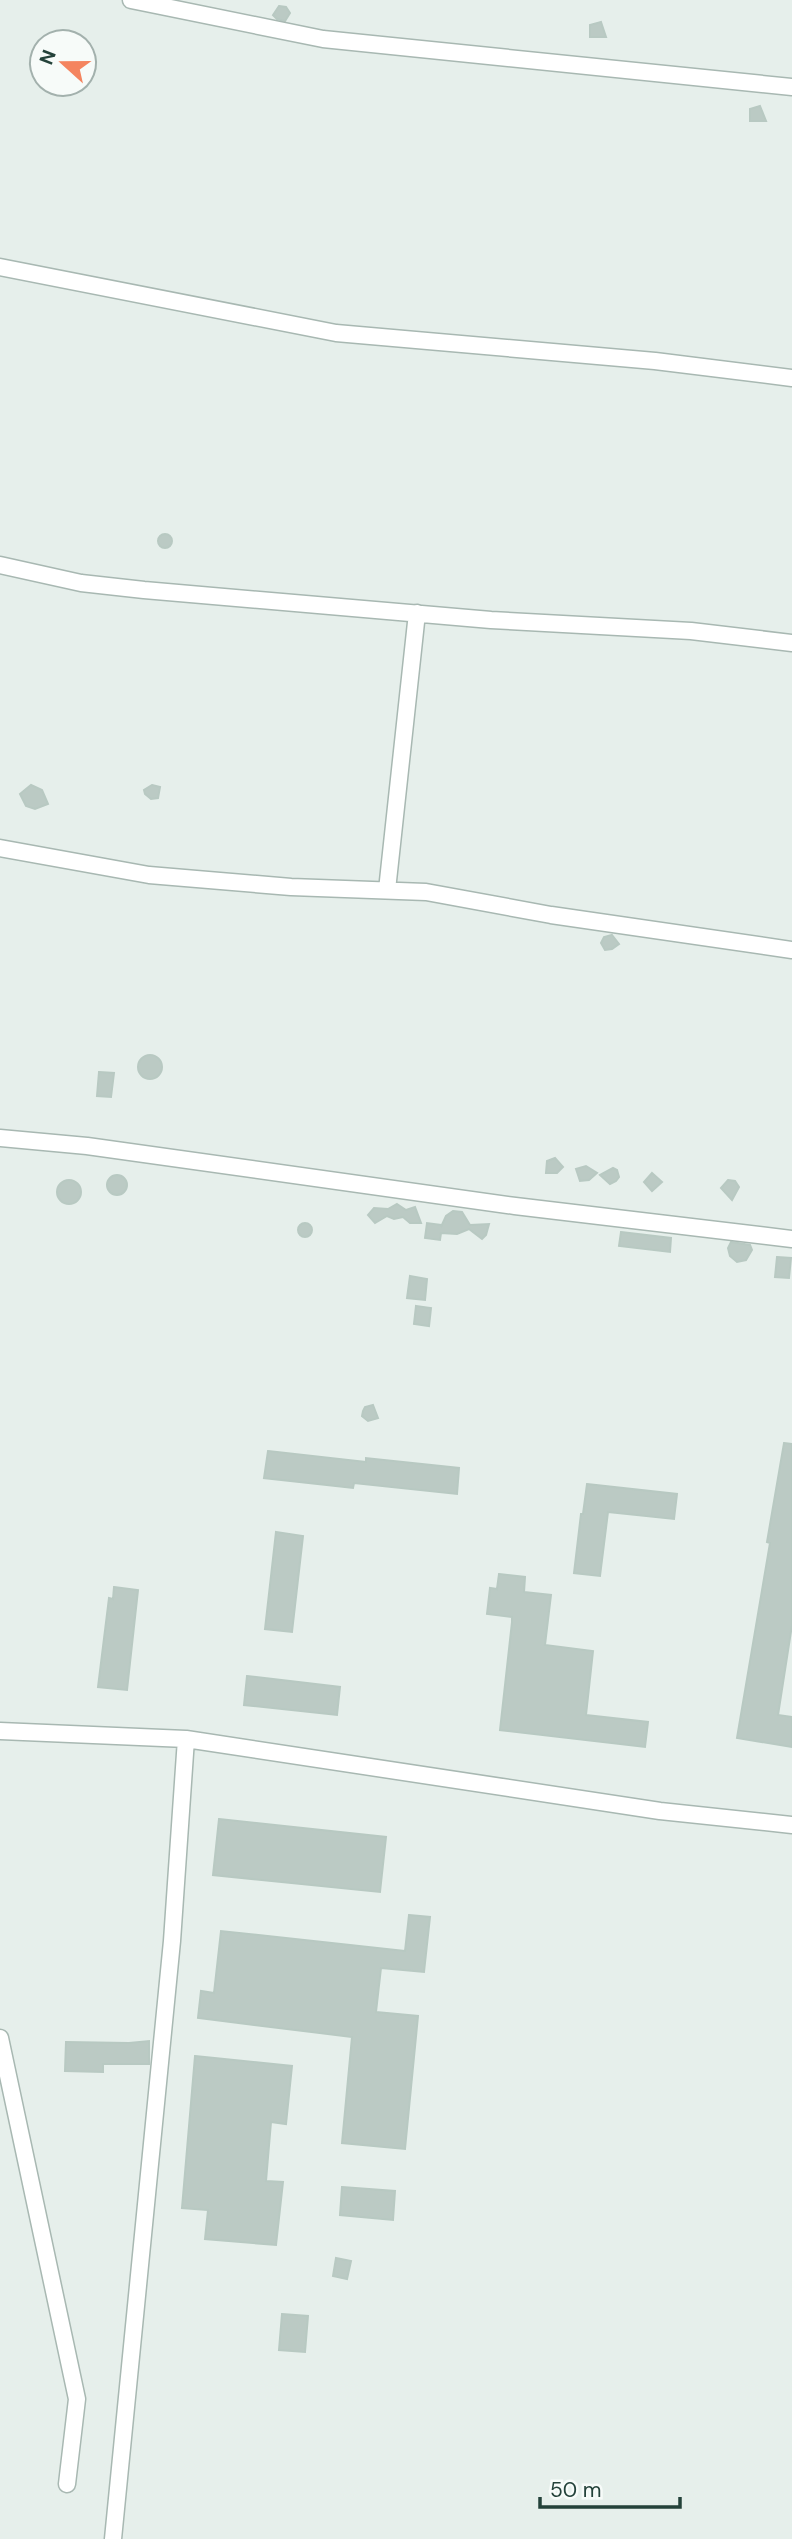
<svg xmlns="http://www.w3.org/2000/svg" width="792" height="2539" font-family="'DM Sans',sans-serif">
<style>
.building{fill:#bbcac4;stroke:#b8c9c2;stroke-width:2}
.lines{fill:none;stroke-linecap:round;stroke-linejoin:round}
.minor-casing{stroke:#a8b8b2;stroke-width:19}
.minor{stroke:#fff;stroke-width:16}
</style>
<rect width="100%" height="100%" fill="#e6efeb"/>
<path class="building" d="M279 6 286 7 290 13 285 21 277 19 273 15Z
M601 22 606 37H590V25Z
M760 106 766 121H750V109Z
M158 541a7 7 0 1 1 14 0a7 7 0 1 1-14 0Z
M31 785 42 790 48 804 35 809 26 806 20 794Z
M152 785 160 787 158 798 151 799 145 794 144 790Z
M612 935 619 944 612 949 605 950 601 943 604 937Z
M138 1067a12 12 0 1 1 24 0a12 12 0 1 1-24 0Z
M99 1072 114 1073 111 1097 97 1096Z
M555 1158 563 1167 557 1173H546L547 1161Z
M586 1166 597 1173 589 1180 580 1181 576 1169Z
M613 1168 617 1170 619 1177 616 1181 610 1184 600 1175Z
M652 1173 662 1182 652 1191 644 1182Z
M107 1185a10 10 0 1 1 20 0a10 10 0 1 1-20 0Z
M728 1180 735 1181 739 1187 732 1200 721 1188Z
M57 1192a12 12 0 1 1 24 0a12 12 0 1 1-24 0Z
M397 1204 406 1210 415 1207 421 1223H410L403 1217 394 1219 387 1216 375 1223 368 1215 374 1208 388 1209Z
M453 1211 462 1212 470 1225 489 1224 486 1235 482 1239 469 1229 457 1234 441 1233 440 1240 425 1238 427 1223 442 1225 441 1227 446 1216Z
M298 1230a7 7 0 1 1 14 0a7 7 0 1 1-14 0Z
M621 1232 671 1238 670 1252 619 1246Z
M731 1242 750 1245 752 1250 746 1260 737 1262 730 1256 728 1248Z
M777 1257 791 1258 789 1278 775 1277Z
M410 1276 427 1279 425 1300 407 1298Z
M416 1306 431 1308 429 1326 414 1324Z
M373 1405 378 1418 368 1421 362 1416 363 1411 365 1407Z
M784 1443 792 1444V1625L778 1715 792 1717V1747L737 1738 770 1543 767 1542Z
M268 1451 366 1462V1458L459 1468 457 1494 354 1483 353 1488 264 1478Z
M587 1484 677 1494 674 1519 608 1512 600 1576 574 1573 581 1514H583Z
M276 1532 303 1536 292 1632 265 1629Z
M499 1574 525 1577 524 1592 551 1595 545 1645 593 1651 586 1715 648 1722 645 1747 500 1730 512 1622V1617L487 1614 490 1588 497 1589Z
M114 1587 138 1590 127 1690 98 1687 109 1598 113 1599Z
M247 1676 340 1687 337 1715 244 1705Z
M219 1819 386 1837 380 1892 213 1875Z
M409 1915 430 1917 424 1972 381 1968 376 2012 418 2016 405 2149 342 2143 352 2037 198 2018 201 1991 214 1993 221 1931 405 1951Z
M149 2041V2064H103V2072L65 2071 66 2042 129 2043Z
M195 2056 292 2066 286 2124 271 2122 266 2181 283 2182 276 2245 205 2239 208 2210 182 2208Z
M342 2187 395 2191 393 2220 340 2215Z
M336 2258 351 2261 347 2279 333 2276Z
M282 2314 308 2316 305 2352 279 2350Z"/>
<g class="lines">
<g class="minor-casing">
<path id="minor" d="M131 0 323 39 792 87
M0 267 336 333 655 361 792 378
M0 565 81 583 144 590 491 620 691 631 792 643
M0 848 149 875 291 887 426 892 551 915 792 950
M387 890 417 613
M0 1138 87 1146 515 1206 792 1239
M0 1731 186 1739 660 1811 792 1825
M0 2038 77 2399 67 2484
M113 2539 172 1941 186 1739"/>
</g>
<use href="#minor" class="minor"/>
</g>
<g transform="translate(63 63) rotate(291)"><circle r="33" fill="#f7fbf9" stroke="#a3b1ad" stroke-width="2"/>
<path d="M0-5L12 26L0 18L-12 26Z" fill="#f4845f"/>
<text y="-10" font-size="19" font-weight="bold" text-anchor="middle" fill="#24423a">N</text>
</g>
<path d="M540 2497v10h140v-10" fill="none" stroke="#24423a" stroke-width="3.5"/>
<text x="550" y="2497" font-size="21" fill="#24423a" stroke="#f7fbf9" stroke-width="5" paint-order="stroke">50 m</text>
</svg>
